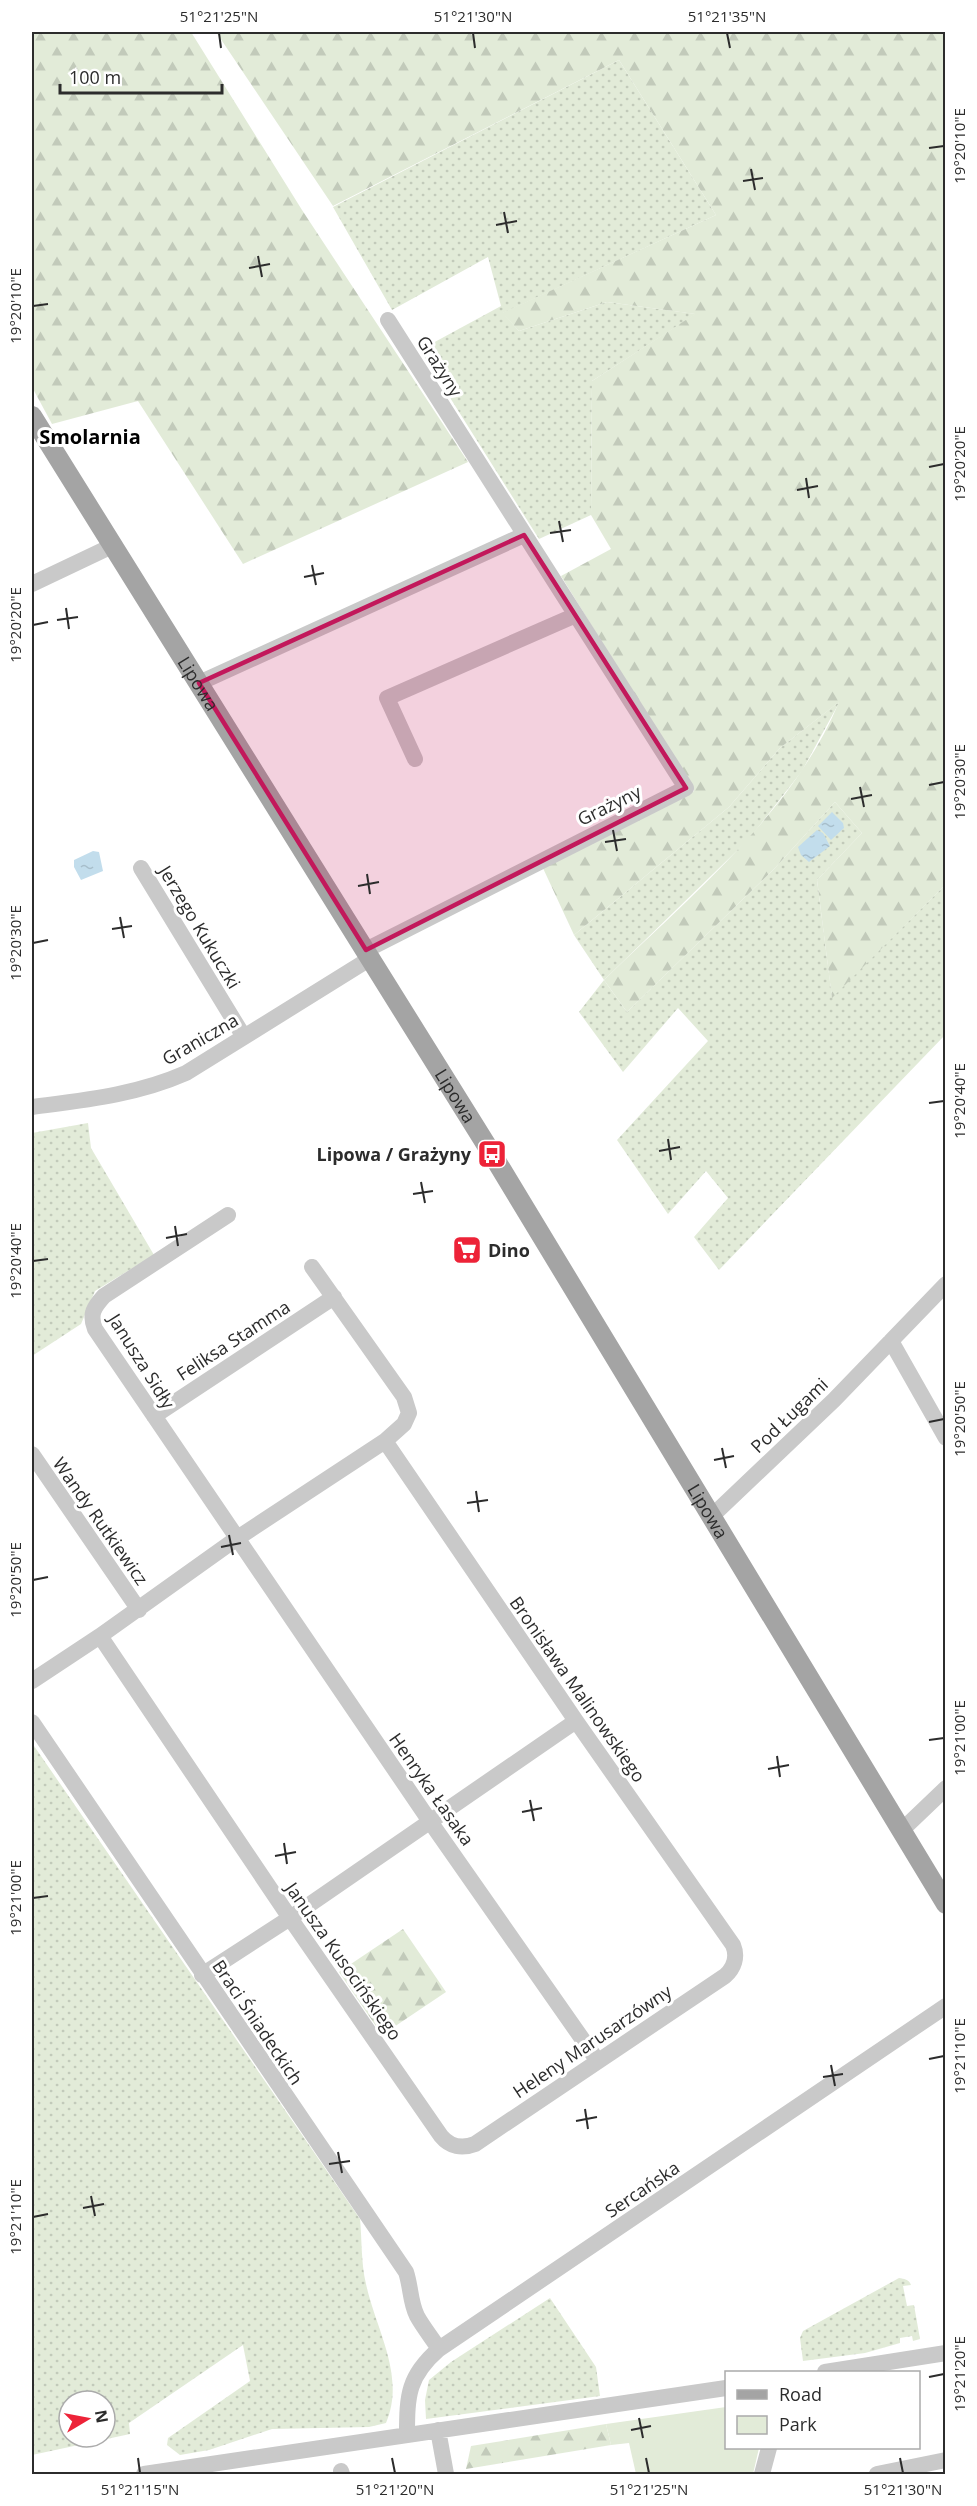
<svg xmlns="http://www.w3.org/2000/svg" width="977" height="2506" font-family="'Open Sans',sans-serif">
<style>
.grass{fill:url(#grass-dots);fill-rule:evenodd}
.forest{fill:url(#forest-firs)}
.park{fill:#e2ebd8}
.water{fill:url(#water-ripples)}
.lines{fill:none;stroke-linecap:round;stroke-linejoin:round}
.minor{stroke:#c9c9c9;stroke-width:16}
.major{stroke:#a4a4a4;stroke-width:20}
.marked{fill:#c2185b;fill-opacity:0.2;stroke:#c2185b;stroke-width:4.5;stroke-linejoin:round}
.ticks{fill:none;stroke:#2c2c2c;stroke-width:2}
.labels{text-anchor:middle;dominant-baseline:central;stroke-width:6;stroke-linejoin:round;paint-order:stroke}
.street-label{font-size:18px;fill:#2c2c2c;stroke:#fff}
.poi-label{font-size:18px;font-weight:bold;fill:#2c2c2c;stroke:#fff;text-anchor:end}
.neighbourhood-label{font-size:20px;font-weight:bold;fill:#000;stroke:#fff}
.neatline{fill:none;stroke:#2c2c2c;stroke-width:2}
.ticks-label{font-size:15px;text-anchor:middle;fill:#2c2c2c}
</style>
<defs>
<pattern id="grass-dots" width="8" height="8" patternUnits="userSpaceOnUse" patternTransform="scale(1.5)"><rect width="8" height="8" fill="#e2ebd8"/><path d="M2 2h.1M6 6h.1" fill="none" stroke="#c2caba" stroke-width="1.8" stroke-linecap="round"/></pattern>
<pattern id="forest-firs" width="22" height="20" patternUnits="userSpaceOnUse" patternTransform="scale(1.5)"><rect width="22" height="20" fill="#e2ebd8"/><path d="M5 1l3.5 6h-7zM16 11l3.5 6h-7z" fill="#c2caba"/></pattern>
<pattern id="water-ripples" width="26" height="14" patternUnits="userSpaceOnUse" patternTransform="scale(1.5)"><rect width="26" height="14" fill="#c2ddec"/><path d="M2 4q2-2 4 0t4 0M15 11q2-2 4 0t4 0" fill="none" stroke="#a7becb"/></pattern>
</defs>
<rect width="100%" height="100%" fill="#fff"/>
<path class="grass" d="M619 60 716 215 503 313 519 331 607 302 696 314 592 381 591 515 539 539 420 350 501 306 488 257 392 310 333 207Z
M840 701 802 771 749 839 604 980 627 1012 774 869 835 802 862 833 817 880 832 997 945 885V1035L719 1270 694 1237 728 1198 706 1171 668 1214 617 1140 708 1041 678 1008 623 1072 579 1012 604 980 574 935 729 807 780 748Z
M88 1123 91 1148 154 1255 95 1291 81 1324 32 1356V1133Z
M32 1743 360 2219C362 2240 361 2263 366 2284 376 2330 406 2376 386 2423L369 2427 272 2429 209 2450 180 2455 167 2445 168 2438 250 2381 243 2345 129 2423 130 2434 32 2455ZM69 2401H105V2437H69Z
M899 2278C904 2279 909 2279 911 2285L903 2286 907 2306 914 2305 920 2339 913 2341 912 2336 900 2338V2343L865 2353 803 2361 800 2338 803 2331Z
M550 2298 596 2367 600 2396 426 2419 425 2400 429 2380 451 2362Z"/>
<path class="forest" d="M32 32H191L302 210 468 462 243 564 138 401 52 424 32 387Z
M216 32H945V885L832 998 817 880 862 833 835 802 774 869 627 1012 604 980C688 898 793 813 839 702L780 748 729 807 574 935 542 866 694 791 561 576 611 549 591 515 592 381 695 314 607 302 519 331 502 313 716 215 619 60 333 206Z
M403 1929 446 1992 382 2035 339 1972Z
M606 2424 611 2445 466 2469 471 2446Z"/>
<path class="park" d="M726 2407V2448H759L753 2474H636L629 2443 611 2445 606 2424Z"/>
<path class="water" d="M832 812 843 823 844 828 831 840 818 826Z
M817 830 823 833 830 846 809 862 801 855 798 847Z
M93 851 99 852 103 871 81 880 74 867V860Z"/>
<g class="lines">
<path class="minor" d="M32 584 112 546
M199 683 524 535
M415 759 387 698 576 615
M141 868 244 1037
M366 950 686 788 388 320
M32 1107C85 1100 136 1095 186 1073L371 958
M228 1215 104 1296C94 1307 89 1314 95 1329L429 1820 597 2060
M891 1341 946 1438
M154 1416 334 1297
M32 1454 139 1610
M712 1516 834 1400 946 1284
M100 1636 290 1918 441 2136C450 2147 462 2149 475 2144L725 1976C734 1968 738 1957 733 1945L576 1721 385 1441
M32 1681 100 1636 236 1539 385 1441 404 1424 409 1413 404 1397 312 1267
M32 1722 406 2272C411 2287 410 2302 417 2316 423 2327 432 2338 439 2349
M901 1831 946 1788
M202 1975 290 1918 576 1721
M825 2372 946 2353
M438 2430 446 2474
M407 2435C407 2395 408 2376 439 2349L946 2006
M341 2471 342 2474
M144 2474 726 2388
M762 2474 769 2448
M877 2474 946 2460"/>
<path class="major" id="s1" d="M32 416 492 1154 946 1904"/>
</g>
<path class="marked" d="M524 535 686 788 366 950 199 683Z"/>
<path class="ticks" d="M219 33 221 48M473 33 475 48M727 33 730 48M929 148 944 146M751 169 755 190M743 181 763 178M504 212 508 233M496 225 517 221M258 256 262 277M249 268 270 264M33 306 48 304M929 467 944 464M806 478 809 498M797 490 818 486M559 521 563 542M550 533 571 530M312 565 316 585M304 577 324 573M66 608 69 629M57 620 78 617M33 625 48 622M929 785 944 782M860 787 864 807M851 799 872 795M613 830 617 851M605 842 626 839M367 874 370 894M358 886 379 882M120 917 124 938M112 929 132 926M33 943 48 940M929 1103 944 1101M668 1139 671 1160M659 1151 680 1147M421 1182 425 1203M413 1194 433 1191M175 1226 178 1246M166 1238 187 1234M33 1261 48 1259M929 1422 944 1419M722 1448 726 1468M714 1460 734 1456M476 1491 479 1512M467 1503 488 1500M229 1535 233 1555M221 1547 241 1543M33 1580 48 1577M929 1740 944 1738M777 1756 780 1777M768 1769 789 1765M530 1800 534 1821M522 1812 542 1808M284 1843 287 1864M275 1856 296 1852M33 1898 48 1896M929 2059 944 2056M831 2065 835 2086M823 2077 843 2074M585 2109 588 2129M576 2121 597 2117M338 2152 342 2173M329 2164 350 2161M91 2196 95 2216M83 2208 104 2204M33 2217 48 2214M929 2377 944 2374M639 2418 643 2438M631 2430 651 2426M138 2458 140 2473M392 2458 395 2473M646 2458 649 2473M900 2458 903 2473"/>
<defs>
<g id="bus-square" transform="scale(1.5)"><rect x="-9" y="-9" width="18" height="18" rx="4" fill="#ed2338" stroke="#fff"/><path d="M-5-6H5V4H4V6H2V4H-2V6H-4V4H-5ZM-3.5-4V0h7V-4ZM-3.5 1.2v1.5H-2V1.2ZM2 1.2v1.5H3.5V1.2Z" fill="#fff"/></g>
<g id="supermarket-square" transform="scale(1.5)"><rect x="-9" y="-9" width="18" height="18" rx="4" fill="#ed2338" stroke="#fff"/><path d="M-6-5.5h2.5l.6 2H6L4.5 2H-2.5L-4.4-4H-6ZM-1.5 3.2a1.3 1.3 0 1 0 .1 0ZM3 3.2a1.3 1.3 0 1 0 .1 0Z" fill="#fff"/></g>
</defs>
<g fill-rule="evenodd">
<use href="#bus-square" x="492" y="1154"/>
<use href="#supermarket-square" x="467" y="1250"/>
</g>
<g class="labels">
<g class="street-label">
<text transform="translate(440 366) rotate(58)">Grażyny</text>
<text stroke="none"><textPath href="#s1" startOffset="315">Lipowa</textPath></text>
<text transform="translate(609 805) rotate(-26)">Grażyny</text>
<text transform="translate(200 927) rotate(59)">Jerzego Kukuczki</text>
<text transform="translate(200 1039) rotate(-30)">Graniczna</text>
<text stroke="none"><textPath href="#s1" startOffset="801">Lipowa</textPath></text>
<text transform="translate(233 1340) rotate(-33)">Feliksa Stamma</text>
<text transform="translate(142 1361) rotate(58)">Janusza Sidły</text>
<text transform="translate(789 1415) rotate(-44)">Pod Ługami</text>
<text stroke="none"><textPath href="#s1" startOffset="1287">Lipowa</textPath></text>
<text transform="translate(101 1521) rotate(55)">Wandy Rutkiewicz</text>
<text transform="translate(578 1689) rotate(55)">Bronisława Malinowskiego</text>
<text transform="translate(432 1789) rotate(55)">Henryka Łasaka</text>
<text transform="translate(344 1961) rotate(55)">Janusza Kusocińskiego</text>
<text transform="translate(258 2022) rotate(56)">Braci Śniadeckich</text>
<text transform="translate(592 2041) rotate(-34)">Heleny Marusarzówny</text>
<text transform="translate(642 2189) rotate(-34)">Sercańska</text>
</g>
<g class="poi-label">
<text x="471" y="1154">Lipowa / Grażyny</text>
<text x="488" y="1250" text-anchor="start">Dino</text>
</g>
<g class="neighbourhood-label">
<text x="90" y="436">Smolarnia</text>
</g>
</g>
<rect width="977" height="2506" fill="none" stroke="#ffffff" stroke-width="66"/>
<rect x="725" y="2371" width="195" height="78" fill="#ffffff" stroke="#ababab" stroke-width="1.5"/>
<rect x="737" y="2390" width="30" height="9" fill="#a4a4a4" stroke="#ababab" stroke-width="1.5"/>
<text x="779" y="2401" font-size="18" fill="#2c2c2c">Road</text>
<rect x="737" y="2416" width="30" height="18" fill="#e2ebd8" stroke="#ababab" stroke-width="1.5"/>
<text x="779" y="2431" font-size="18" fill="#2c2c2c">Park</text>
<g transform="translate(87 2419) rotate(80)"><circle r="28" fill="#ffffff" stroke="#ababab" stroke-width="1.5"/>
<path d="M0-4.5L10 22L0 15L-10 22Z" fill="#ed2338"/>
<text y="-9" font-size="16" font-weight="bold" text-anchor="middle" fill="#2c2c2c">N</text>
</g>
<path d="M60 84v9h162v-9" fill="none" stroke="#2c2c2c" stroke-width="3"/>
<text x="69" y="84" font-size="18" fill="#2c2c2c" stroke="#ffffff" stroke-width="4.5" paint-order="stroke">100 m</text>
<rect x="33" y="33" width="911" height="2440" class="neatline"/>
<g class="ticks-label">
<text x="219" y="22">51°21'25"N</text>
<text x="473" y="22">51°21'30"N</text>
<text x="727" y="22">51°21'35"N</text>
<text transform="translate(960 146) rotate(-90)" y="5">19°20'10"E</text>
<text transform="translate(16 306) rotate(-90)" y="5">19°20'10"E</text>
<text transform="translate(960 464) rotate(-90)" y="5">19°20'20"E</text>
<text transform="translate(16 625) rotate(-90)" y="5">19°20'20"E</text>
<text transform="translate(960 782) rotate(-90)" y="5">19°20'30"E</text>
<text transform="translate(16 943) rotate(-90)" y="5">19°20'30"E</text>
<text transform="translate(960 1101) rotate(-90)" y="5">19°20'40"E</text>
<text transform="translate(16 1261) rotate(-90)" y="5">19°20'40"E</text>
<text transform="translate(960 1419) rotate(-90)" y="5">19°20'50"E</text>
<text transform="translate(16 1580) rotate(-90)" y="5">19°20'50"E</text>
<text transform="translate(960 1738) rotate(-90)" y="5">19°21'00"E</text>
<text transform="translate(16 1898) rotate(-90)" y="5">19°21'00"E</text>
<text transform="translate(960 2056) rotate(-90)" y="5">19°21'10"E</text>
<text transform="translate(16 2217) rotate(-90)" y="5">19°21'10"E</text>
<text transform="translate(960 2374) rotate(-90)" y="5">19°21'20"E</text>
<text x="140" y="2495">51°21'15"N</text>
<text x="395" y="2495">51°21'20"N</text>
<text x="649" y="2495">51°21'25"N</text>
<text x="903" y="2495">51°21'30"N</text>
</g>
</svg>
